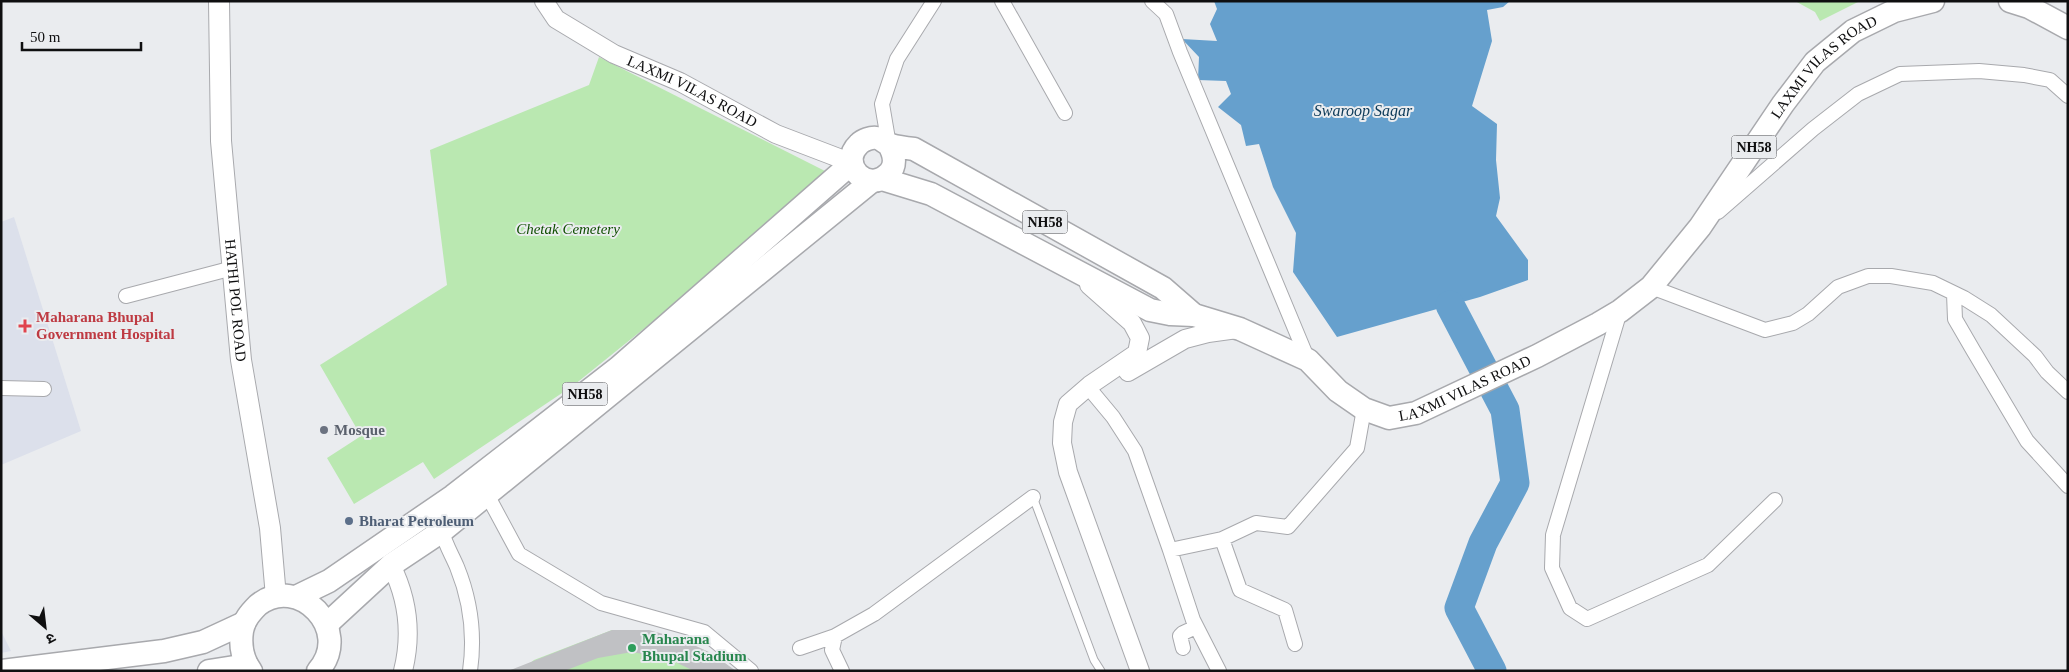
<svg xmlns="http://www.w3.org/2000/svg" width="2069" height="672" font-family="'Times New Roman','Noto Sans Devanagari',serif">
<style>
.built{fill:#dce0eb}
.green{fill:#bae8b1}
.water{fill:#66a0cd}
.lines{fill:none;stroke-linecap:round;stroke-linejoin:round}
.river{stroke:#66a0cd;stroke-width:29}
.building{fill:#c0c1c4}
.service-casing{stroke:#a8a9ad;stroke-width:9}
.minor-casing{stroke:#a8a9ad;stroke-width:16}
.tertiary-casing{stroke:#a8a9ad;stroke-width:20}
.secondary-casing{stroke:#a8a9ad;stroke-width:22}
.trunk-casing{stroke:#a8a9ad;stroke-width:25}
.service{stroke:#fff;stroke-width:7}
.minor{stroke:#fff;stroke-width:14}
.tertiary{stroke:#fff;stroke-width:18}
.secondary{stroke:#fff;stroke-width:20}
.trunk{stroke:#fff;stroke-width:22}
.health-dot{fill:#e0444e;stroke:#eaecef;stroke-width:2}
.worship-dot{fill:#6b7280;stroke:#eaecef;stroke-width:2}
.service-dot{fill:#5c6f8a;stroke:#eaecef;stroke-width:2}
.leisure-dot{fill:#2e9e5b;stroke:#eaecef;stroke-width:2}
.labels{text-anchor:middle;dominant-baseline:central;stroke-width:4;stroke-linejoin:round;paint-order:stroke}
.shield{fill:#eaecef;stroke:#515153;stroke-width:1}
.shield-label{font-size:14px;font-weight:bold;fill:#0f0f10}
.street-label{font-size:15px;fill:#0f0f10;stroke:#eaecef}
.park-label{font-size:15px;font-style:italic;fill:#0f4e00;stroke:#eaecef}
.health-label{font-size:15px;font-weight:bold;fill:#be3a42;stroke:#eaecef;text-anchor:start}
.worship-label{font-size:15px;font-weight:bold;fill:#5b616d;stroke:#eaecef;text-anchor:start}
.service-label{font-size:15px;font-weight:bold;fill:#4e5e75;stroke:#eaecef;text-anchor:start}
.leisure-label{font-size:15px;font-weight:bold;fill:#27864d;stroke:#eaecef;text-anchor:start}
.water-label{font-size:16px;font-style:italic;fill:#0c3a59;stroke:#eaecef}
</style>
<rect width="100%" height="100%" fill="#eaecef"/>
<path class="built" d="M14 217 81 431 1 465V222Z
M1 631 11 651 1 653Z"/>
<path class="green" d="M1795 1H1860L1820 21 1815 12Z
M599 57 825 171 713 273 574 385 434 479 423 462 354 504 327 458 361 436 320 365 447 285 430 150 589 85Z
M612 630 711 653 735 671H520L534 660Z"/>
<path class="water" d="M1214 1H1510L1503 7 1487 10 1492 41 1472 106 1497 124 1496 160 1500 198 1496 216 1528 260V280L1480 297 1337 337 1293 272 1296 233 1273 187 1259 144 1246 146 1241 125 1218 107 1231 94 1226 81 1198 80 1199 57 1182 39 1217 41 1210 24 1217 9Z"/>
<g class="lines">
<path class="river" d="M1450 305 1505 410 1515 483 1483 543 1459 608 1492 671"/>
</g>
<path class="building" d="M612 630H649L681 639 711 653 736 671H694L669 659 632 652 598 658 564 671H508Z"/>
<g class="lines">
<g class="service-casing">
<path id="service" d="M1033 497 1094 660 1101 671"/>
</g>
<g class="minor-casing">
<path id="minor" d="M1002 1 1065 113
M1152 1 1166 14 1180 52 1308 360
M889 145 882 104 897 59 934 1
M1718 212 1813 129 1858 94 1900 74 1979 71 2024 75 2050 80 2068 96
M1651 287 1765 330 1793 323 1808 314 1838 287 1868 276H1891L1933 283 1964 298 1991 315 2035 356 2047 372 2068 392
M1954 294 1955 319 1973 350 2027 441 2068 486
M126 296 233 268
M1620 311 1553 535 1552 568 1570 608 1587 619 1708 565 1775 500
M1 388 44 389
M1093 393 1113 417 1135 451 1170 550 1222 539 1256 523 1288 527 1357 448 1364 409
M484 489 519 554 601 603 704 632 751 671
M442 531C445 544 452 555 457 567 470 599 475 636 470 671
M1222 539 1240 590 1285 610 1295 644
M1170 550 1193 620 1219 671
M800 648 835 636
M1183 648 1180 636 1183 633 1196 627
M842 671 832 650 835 636 874 614 1033 497"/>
</g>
<g class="tertiary-casing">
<g id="tertiary">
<path id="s1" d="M544 1 556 19 614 54 680 82 776 134 852 163"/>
<path d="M1089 285 1132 323 1140 338 1137 353 1090 385 1068 404 1063 422 1062 443 1068 472 1140 671"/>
<path d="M1128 372 1185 339 1208 333 1237 329"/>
<path d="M391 565C408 599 412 635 403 671"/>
</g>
</g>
<g class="secondary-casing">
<g id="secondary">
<path id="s2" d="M219 1 221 141 241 360 270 528 276 597"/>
</g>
</g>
<g class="trunk-casing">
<g id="trunk">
<path d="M2010 1 2029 7 2068 28"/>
<path id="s3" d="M889 145C894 154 897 165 889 173 869 195 837 165 859 144 863 140 871 137 877 138 882 139 886 144 891 145 898 147 906 148 914 149L1163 288 1194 315 1240 329 1308 360 1338 391 1364 409 1389 418 1416 413 1537 356 1598 324 1620 311 1651 287 1700 227 1783 104 1815 62 1853 31 1894 11 1933 1"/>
<path d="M882 179 931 194 1150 310 1170 314 1194 315"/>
<path d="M296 597 329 581 453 496 618 368 852 163"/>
<path d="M327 624 391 565 442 531 872 181"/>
<path d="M2 671 164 651 203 642 244 623"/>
<path d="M209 671 247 665"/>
<path d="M251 671C242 659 240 645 242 631 244 620 250 613 258 605 298 573 354 630 318 671"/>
</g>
</g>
<use href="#service" class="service"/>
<use href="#minor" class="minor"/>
<use href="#tertiary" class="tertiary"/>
<use href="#secondary" class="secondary"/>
<use href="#trunk" class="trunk"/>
</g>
<path class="health-dot" d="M22.5 318.5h5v5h5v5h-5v5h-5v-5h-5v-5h5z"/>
<circle class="worship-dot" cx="324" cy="430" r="5"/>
<circle class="service-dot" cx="349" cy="521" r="5"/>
<circle class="leisure-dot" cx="632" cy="648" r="5"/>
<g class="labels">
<g class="shield">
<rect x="1731.5" y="135.5" width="45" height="23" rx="4"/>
<rect x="1022.5" y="210.5" width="45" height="23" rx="4"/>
<rect x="562.5" y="382.5" width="45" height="23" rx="4"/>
</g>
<g class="shield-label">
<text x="1754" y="147">NH58</text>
<text x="1045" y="222">NH58</text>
<text x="585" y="394">NH58</text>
</g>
<g class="street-label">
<text stroke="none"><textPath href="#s3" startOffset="1285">LAXMI VILAS ROAD</textPath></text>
<text stroke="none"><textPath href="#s1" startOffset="176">LAXMI VILAS ROAD</textPath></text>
<text stroke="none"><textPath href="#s2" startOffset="300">HATHI POL ROAD</textPath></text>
<text stroke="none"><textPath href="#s3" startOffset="790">LAXMI VILAS ROAD</textPath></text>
</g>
<g class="park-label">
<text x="568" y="229">Chetak Cemetery</text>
</g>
<g class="health-label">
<text x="36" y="317">Maharana Bhupal<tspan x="36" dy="17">Government Hospital</tspan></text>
</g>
<g class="worship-label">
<text x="334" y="430">Mosque</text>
</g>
<g class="service-label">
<text x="359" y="521">Bharat Petroleum</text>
</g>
<g class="leisure-label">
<text x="642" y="639">Maharana<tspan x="642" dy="17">Bhupal Stadium</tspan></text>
</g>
<g class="water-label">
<text x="1363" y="110">Swaroop Sagar</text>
</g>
</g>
<rect width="2069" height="672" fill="none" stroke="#0f0f10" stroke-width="5"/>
<g transform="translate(45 627) rotate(152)" stroke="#eaecef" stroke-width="4" paint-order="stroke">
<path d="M0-4L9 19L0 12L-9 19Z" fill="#0f0f10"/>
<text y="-8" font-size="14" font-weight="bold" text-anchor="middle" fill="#0f0f10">उ</text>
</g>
<path d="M22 42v8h119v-8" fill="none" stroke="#0f0f10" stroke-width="2.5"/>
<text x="30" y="42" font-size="15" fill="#0f0f10" stroke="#eaecef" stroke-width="4" paint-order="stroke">50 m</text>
</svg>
